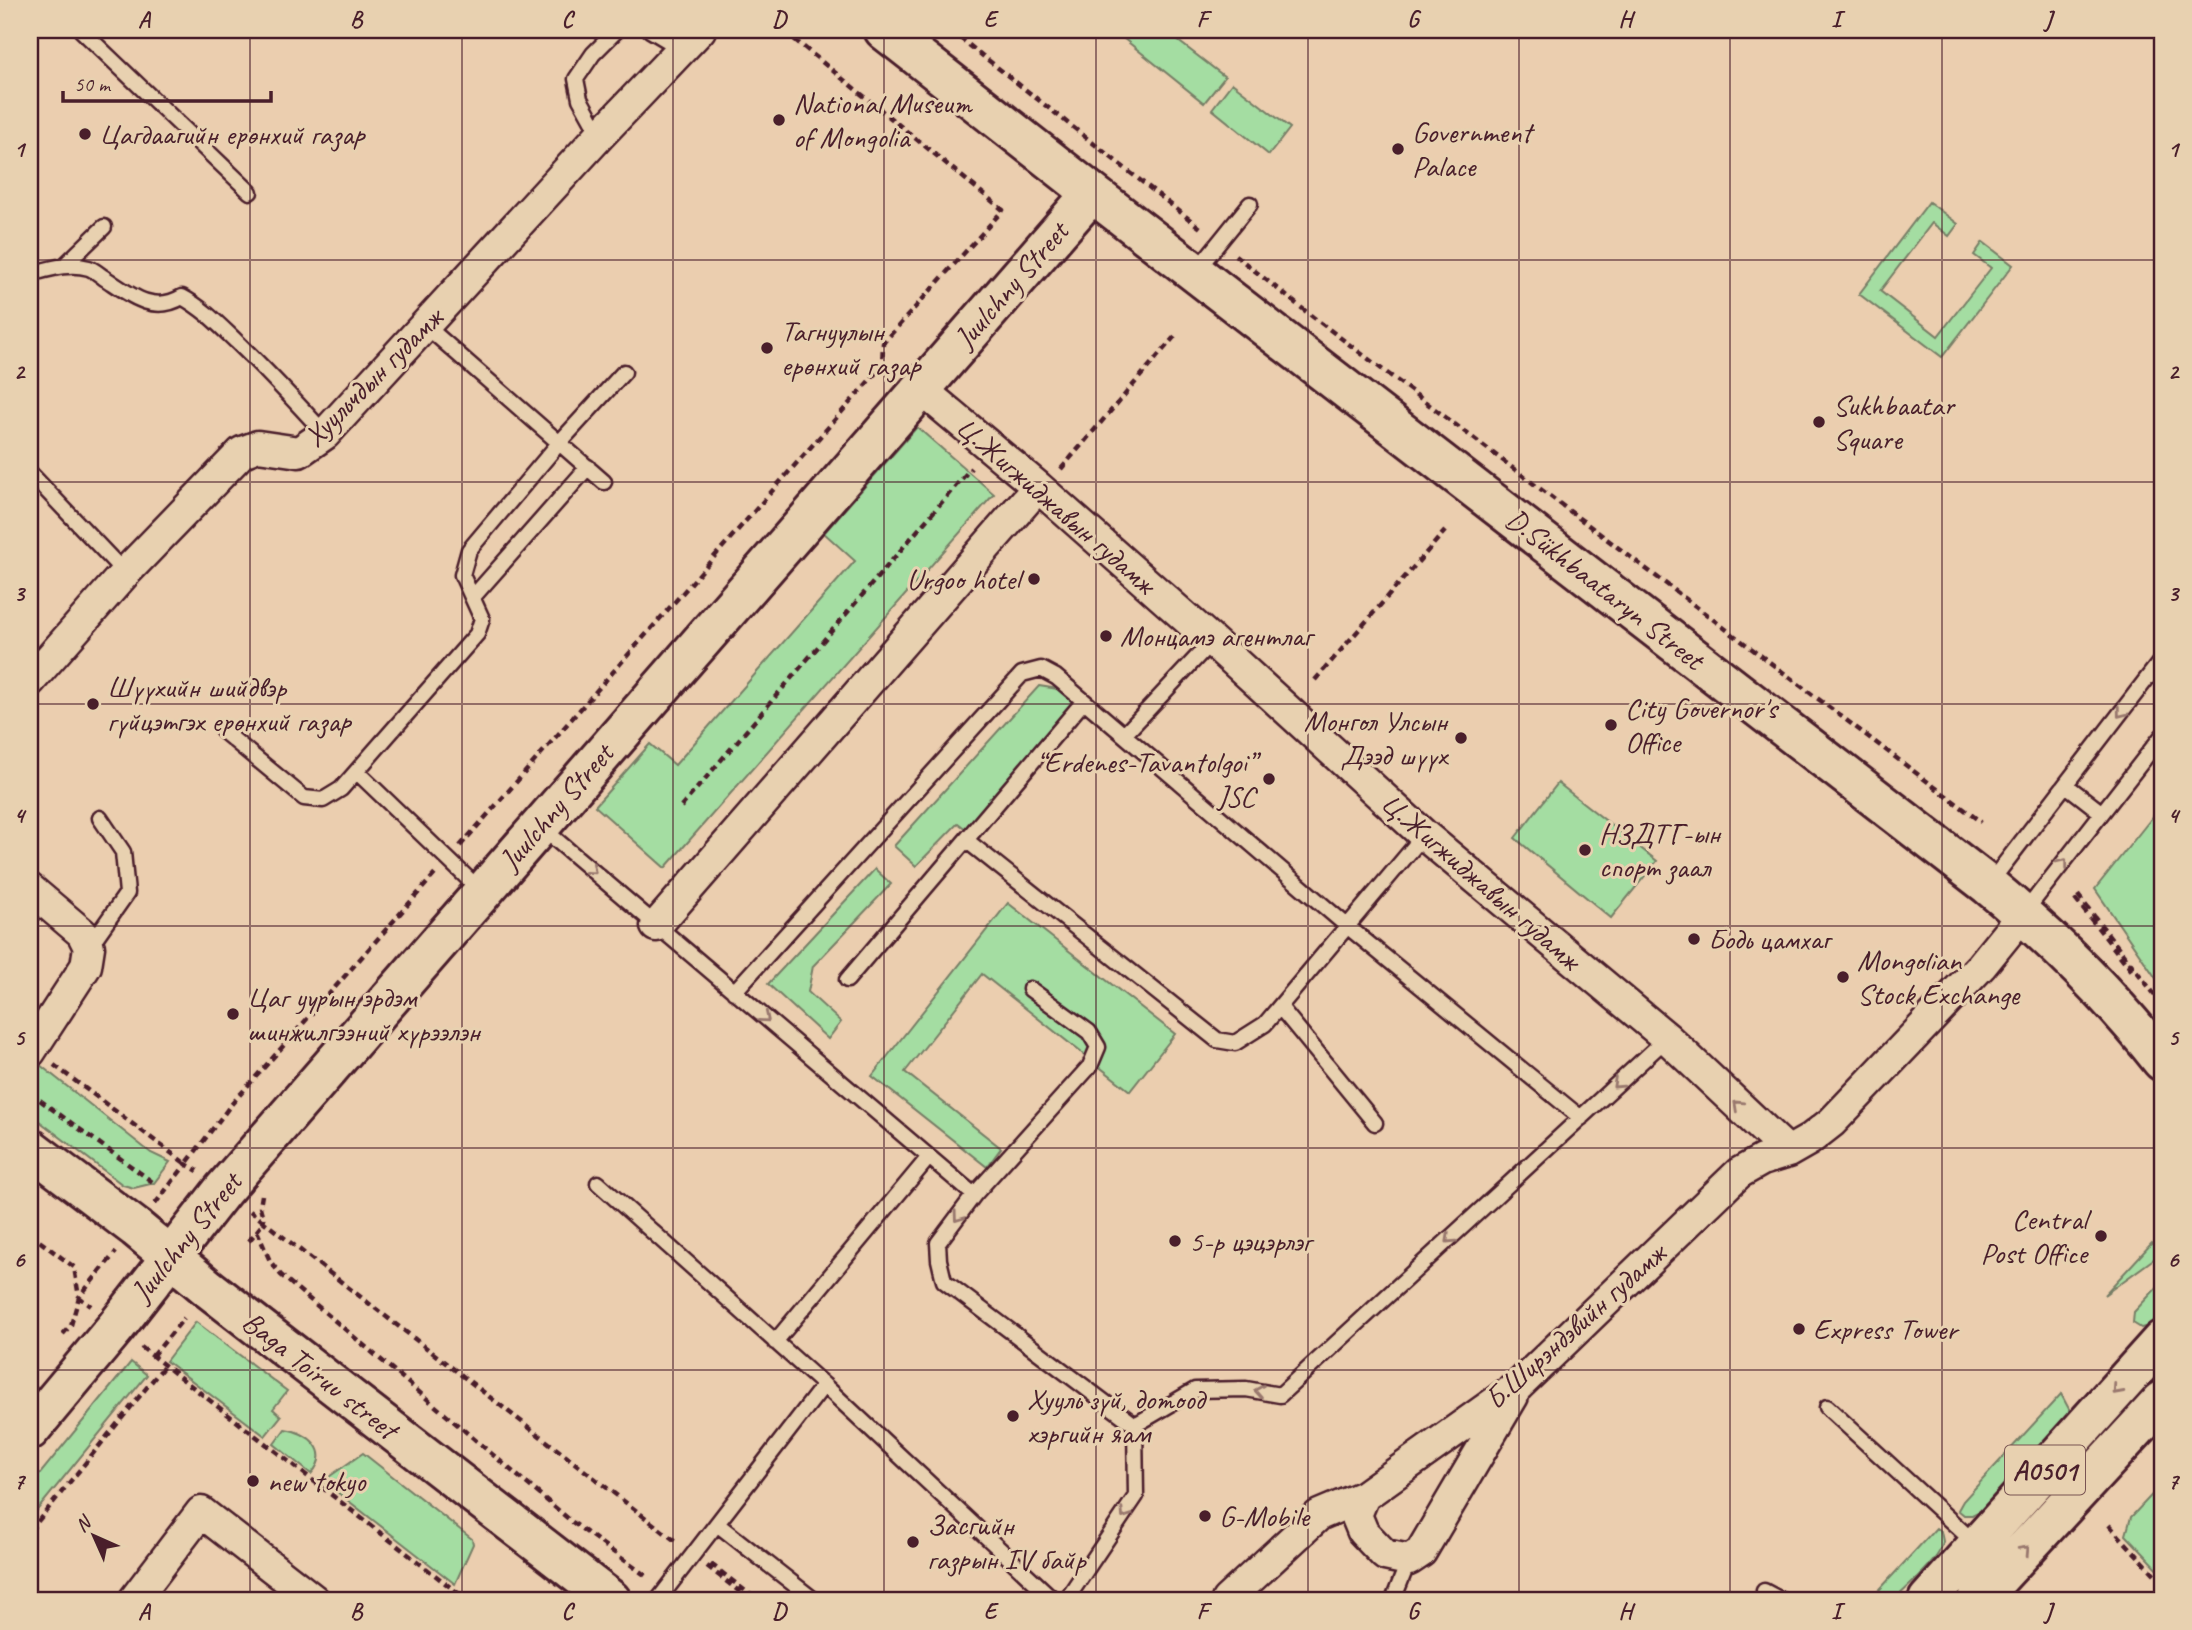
<svg xmlns="http://www.w3.org/2000/svg" width="2192" height="1630" font-family="Caveat,sans-serif">
<style>
.green{fill:#a4dda2;stroke:#777e66;stroke-width:2}
.lines{fill:none;stroke-linecap:round;stroke-linejoin:round}
.lane-casing{stroke:#4a1f2b;stroke-width:19}
.street-casing{stroke:#4a1f2b;stroke-width:35}
.secondary-casing{stroke:#4a1f2b;stroke-width:44}
.highway-casing{stroke:#4a1f2b;stroke-width:44}
.path{stroke:#4a1f2b;stroke-width:4.5;stroke-dasharray:7 5;stroke-linecap:butt}
.lane{stroke:#e8d1b0;stroke-width:14}
.street{stroke:#e8d1b0;stroke-width:30}
.secondary{stroke:#e8d1b0;stroke-width:38}
.highway{stroke:#e8d1b0;stroke-width:38}
.oneway{stroke:#99786e}
.grid{fill:none;stroke:#4a1f2b;stroke-width:2;stroke-opacity:0.55}
.poi-dot{fill:#4a1f2b;stroke:#e8d1b0;stroke-width:2.5}
.labels{text-anchor:middle;dominant-baseline:central;stroke-width:6;stroke-linejoin:round;paint-order:stroke}
.shield{fill:#e8d1b0;stroke:#795453;stroke-width:2}
.shield-label{font-size:28px;font-weight:bold;fill:#4a1f2b}
.poi-label{font-size:30px;fill:#4a1f2b;stroke:#e8d1b0;text-anchor:start}
.street-label{font-size:30px;fill:#4a1f2b;stroke:#e8d1b0}
.neatline{fill:none;stroke:#4a1f2b;stroke-width:2.5}
.grid-label{font-size:23px;text-anchor:middle;font-weight:bold;fill:#4a1f2b}
</style>
<rect width="100%" height="100%" fill="#ebceaf"/>
<filter id="ink" filterUnits="userSpaceOnUse"><feTurbulence type="fractalNoise" baseFrequency=".0143" numOctaves="2"/><feDisplacementMap in="SourceGraphic" scale="14" xChannelSelector="R" yChannelSelector="G"/><feConvolveMatrix kernelMatrix="1 2 1 2 8 2 1 2 1" color-interpolation-filters="sRGB"/></filter>
<g filter="url(#ink)">
<path class="green" d="M1113 30H1164L1225 77 1204 103Z
M1232 83 1290 128 1269 155 1212 109Z
M1929 202 1958 224 1949 236 1932 223 1880 291 1938 336 1991 268 1974 255 1983 242 2013 265 1942 357 1859 294Z
M917 427 994 494 665 868 595 806 650 744 675 765 855 561 824 533Z
M1039 686 1058 689 1082 707 967 830 958 823 916 866 894 846Z
M1558 783 1657 861 1611 918 1515 838Z
M2162 805V987L2095 889Z
M875 869 891 884 813 966 808 992 841 1022 828 1039 768 984Z
M1008 903 1175 1034 1130 1091 982 974 905 1072 1001 1148 987 1167 872 1076Z
M32 1065H40L151 1153 170 1162 154 1183 134 1188 123 1185 30 1114V1068Z
M2152 1243 2162 1253 2104 1295Z
M2162 1282V1313L2149 1326 2141 1328 2133 1323 2134 1312Z
M196 1322 287 1391 273 1409 281 1416 265 1436 166 1361Z
M131 1362 147 1375 30 1519V1486Z
M2061 1394 2069 1409V1417L1982 1510 1972 1515H1964L1958 1510 1963 1501Z
M285 1429C309 1433 332 1451 311 1474L274 1444Z
M363 1453 472 1539 473 1544 455 1584 323 1481Z
M2162 1484V1573L2126 1535 2131 1517Z
M1936 1528 1941 1531C1941 1533 1943 1540 1943 1542 1941 1559 1906 1588 1894 1600H1870Z"/>
<g class="lines">
<g class="lane-casing">
<path id="lane" d="M81 30 250 192
M650 30 682 49
M600 135 580 99 576 79 593 54 617 30
M65 265 104 227
M1196 271 1250 204
M30 274C49 269 69 262 89 268 94 270 99 274 103 277 128 293 152 315 182 297 203 308 220 326 237 342 268 372 296 402 325 434
M426 326 604 482
M30 473 125 573
M473 597 588 467
M223 731 304 798 323 800 341 789 477 634 482 619 462 575 469 550 560 442 624 372
M1124 735 1347 926 1581 1118
M357 772 482 892
M2066 785 2102 813
M541 827 974 1195 938 1243 939 1260 944 1281 1135 1425
M966 840 1217 1040 1235 1043 1265 1024 1424 835
M1989 884 2162 659
M2024 913 2162 736
M89 947 127 893 123 852 100 818
M847 980 1084 701
M734 992 1022 674 1041 669 1056 677 1124 735 1212 641
M1280 1007 1375 1123
M598 1183 824 1385 1054 1600
M974 1195 1090 1066 1098 1047 1089 1032 1030 989
M775 1342 929 1157
M1827 1407 1976 1544
M1135 1425 1195 1390 1246 1389 1280 1395 1667 1038
M717 1524 814 1600
M1764 1591 1781 1600
M658 1600 824 1385
M1066 1600 1136 1496 1135 1425
M1393 1600 1409 1560"/>
</g>
<g class="street-casing">
<path id="street" d="M921 389 1038 487 1212 641 1424 835 1667 1038 1788 1152
M30 681 125 573 242 452 258 446 299 452 325 434 600 135 700 30
M30 889 82 933 89 947 86 966 30 1052
M656 926 1038 487
M1364 1496 1356 1515 1363 1532 1385 1555 1409 1560 1421 1552 1513 1396
M134 1600 201 1512 314 1600
M1227 1600 1319 1515 1364 1496 1518 1386 1739 1173 1762 1160 1788 1152 1809 1140 1832 1122 1981 966 2023 914"/>
</g>
<g class="secondary-casing">
<path id="secondary" d="M884 30 1092 193 1988 885C2052 938 2111 996 2162 1061
M30 1148 136 1228 208 1288 611 1600
M30 1430 116 1327 223 1190 1092 193"/>
</g>
<g class="highway-casing">
<path id="highway" d="M1928 1600 2162 1340
M1978 1600 2162 1401"/>
</g>
<path class="path" d="M950 30 1203 230
M1235 255 1313 317 1981 822
M1061 469 1175 336
M1315 680 1445 531
M681 807 971 468
M460 846 882 366 883 343 1003 210 783 30
M2078 895 2162 1004
M2075 899 2132 971
M54 1065 186 1164 230 1106 436 873
M30 1093 154 1183
M262 1195 260 1207 264 1222 678 1543
M155 1204 186 1164 198 1171
M257 1231 270 1261 281 1275 571 1521 646 1576
M30 1234 74 1267 79 1297 91 1306
M249 1241 264 1222 250 1211
M63 1334 71 1325 79 1297 116 1252
M141 1347 467 1600
M153 1356 184 1318
M2109 1525 2162 1582
M30 1531 165 1365
M711 1564 757 1600
M707 1566 750 1600"/>
<use href="#lane" class="lane"/>
<use href="#street" class="street"/>
<use href="#secondary" class="secondary"/>
<use href="#highway" class="highway"/>
</g>
<defs><path id="oneway-chevron" d="M-2-3.5L2.5 0L-2 3.5" fill="none" stroke-width="1.6" stroke-linecap="round" stroke-linejoin="round" transform="scale(1.75)"/></defs>
<g class="oneway">
<use href="#oneway-chevron" transform="translate(2121 713) rotate(128)"/>
<use href="#oneway-chevron" transform="translate(2063 863) rotate(-52)"/>
<use href="#oneway-chevron" transform="translate(592 870) rotate(41)"/>
<use href="#oneway-chevron" transform="translate(765 1018) rotate(40)"/>
<use href="#oneway-chevron" transform="translate(1617 1084) rotate(137)"/>
<use href="#oneway-chevron" transform="translate(1738 1105) rotate(-137)"/>
<use href="#oneway-chevron" transform="translate(958 1217) rotate(126)"/>
<use href="#oneway-chevron" transform="translate(1450 1239) rotate(137)"/>
<use href="#oneway-chevron" transform="translate(2117 1390) rotate(132)"/>
<use href="#oneway-chevron" transform="translate(1259 1391) rotate(-170)"/>
<use href="#oneway-chevron" transform="translate(1125 1514) rotate(124)"/>
<use href="#oneway-chevron" transform="translate(2025 1550) rotate(-47)"/>
</g>
</g>
<path class="grid" d="M250 30V1600M462 30V1600M673 30V1600M884 30V1600M1096 30V1600M1308 30V1600M1519 30V1600M1730 30V1600M1942 30V1600M30 260H2162M30 482H2162M30 704H2162M30 926H2162M30 1148H2162M30 1370H2162"/>
<g class="poi-dot">
<circle cx="779" cy="120" r="7"/>
<circle cx="85" cy="134" r="7"/>
<circle cx="1398" cy="149" r="7"/>
<circle cx="767" cy="348" r="7"/>
<circle cx="1819" cy="422" r="7"/>
<circle cx="1034" cy="579" r="7"/>
<circle cx="1106" cy="636" r="7"/>
<circle cx="93" cy="704" r="7"/>
<circle cx="1611" cy="725" r="7"/>
<circle cx="1461" cy="738" r="7"/>
<circle cx="1269" cy="779" r="7"/>
<circle cx="1585" cy="850" r="7"/>
<circle cx="1694" cy="939" r="7"/>
<circle cx="1843" cy="977" r="7"/>
<circle cx="233" cy="1014" r="7"/>
<circle cx="2101" cy="1236" r="7"/>
<circle cx="1175" cy="1241" r="7"/>
<circle cx="1799" cy="1329" r="7"/>
<circle cx="1013" cy="1416" r="7"/>
<circle cx="253" cy="1481" r="7"/>
<circle cx="1205" cy="1516" r="7"/>
<circle cx="913" cy="1542" r="7"/>
</g>
<g class="labels">
<rect class="shield" x="2005" y="1445.5" width="80" height="49" rx="5"/>
<g class="shield-label">
<text x="2045" y="1470">A0501</text>
</g>
<g class="poi-label">
<text x="793" y="103">National Museum<tspan x="793" dy="34">of Mongolia</tspan></text>
<text x="1412" y="132">Government<tspan x="1412" dy="34">Palace</tspan></text>
<text x="99" y="134">Цагдаагийн ерөнхий газар</text>
<text x="781" y="331">Тагнуулын<tspan x="781" dy="34">ерөнхий газар</tspan></text>
<text x="1833" y="405">Sukhbaatar<tspan x="1833" dy="34">Square</tspan></text>
<text x="1020" y="579" text-anchor="end">Urgoo hotel</text>
<text x="1120" y="636">Монцамэ агентлаг</text>
<text x="107" y="687">Шүүхийн шийдвэр<tspan x="107" dy="34">гүйцэтгэх ерөнхий газар</tspan></text>
<text x="1625" y="708">City Governor's<tspan x="1625" dy="34">Office</tspan></text>
<text x="1447" y="721" text-anchor="end">Монгол Улсын<tspan x="1447" dy="34">Дээд шүүх</tspan></text>
<text x="1255" y="762" text-anchor="end">“Erdenes-Tavantolgoi”<tspan x="1255" dy="34">JSC</tspan></text>
<text x="1599" y="833">НЗДТГ-ын<tspan x="1599" dy="34">спорт заал</tspan></text>
<text x="1708" y="939">Бодь цамхаг</text>
<text x="1857" y="960">Mongolian<tspan x="1857" dy="34">Stock Exchange</tspan></text>
<text x="247" y="997">Цаг уурын эрдэм<tspan x="247" dy="34">шинжилгээний хүрээлэн</tspan></text>
<text x="2087" y="1219" text-anchor="end">Central<tspan x="2087" dy="34">Post Office</tspan></text>
<text x="1189" y="1241">5-р цэцэрлэг</text>
<text x="1813" y="1329">Express Tower</text>
<text x="1027" y="1399">Хууль зүй, дотоод<tspan x="1027" dy="34">хэргийн яам</tspan></text>
<text x="267" y="1481">new tokyo</text>
<text x="1219" y="1516">G-Mobile</text>
<text x="927" y="1525">Засгийн<tspan x="927" dy="34">газрын IV байр</tspan></text>
</g>
<g class="street-label">
<text transform="translate(1011 285) rotate(-49)">Juulchny Street</text>
<text transform="translate(373 377) rotate(-45)">Хуульчдын гудамж</text>
<text transform="translate(1056 505) rotate(41)">Ц.Жигжиджавын гудамж</text>
<text transform="translate(1605 589) rotate(38)">D.Sükhbaataryn Street</text>
<text transform="translate(556 807) rotate(-49)">Juulchny Street</text>
<text transform="translate(1481 881) rotate(41)">Ц.Жигжиджавын гудамж</text>
<text transform="translate(186 1237) rotate(-51)">Juulchny Street</text>
<text transform="translate(1575 1326) rotate(-42)">Б.Ширэндэвийн гудамж</text>
<text transform="translate(320 1375) rotate(38)">Baga Toiruu street</text>
</g>
</g>
<rect width="2192" height="1630" fill="none" stroke="#e8d1b0" stroke-width="77"/>
<g transform="translate(94 1536) rotate(315)" stroke="#e8d1b0" stroke-width="5" paint-order="stroke">
<path d="M0-5L12 26L0 18L-12 26Z" fill="#4a1f2b"/>
<text y="-10" font-size="19" font-weight="bold" text-anchor="middle" fill="#4a1f2b">N</text>
</g>
<path d="M63 91v10h208v-10" fill="none" stroke="#4a1f2b" stroke-width="3.5"/>
<text x="74" y="91" font-size="21" fill="#4a1f2b" stroke="#e8d1b0" stroke-width="5" paint-order="stroke">50 m</text>
<rect x="38" y="38" width="2116" height="1554" class="neatline"/>
<g class="grid-label">
<text x="144" y="27">A</text>
<text x="356" y="27">B</text>
<text x="567" y="27">C</text>
<text x="779" y="27">D</text>
<text x="990" y="27">E</text>
<text x="1202" y="27">F</text>
<text x="1413" y="27">G</text>
<text x="1625" y="27">H</text>
<text x="1836" y="27">I</text>
<text x="2048" y="27">J</text>
<text x="19" y="157">1</text>
<text x="2173" y="157">1</text>
<text x="19" y="379">2</text>
<text x="2173" y="379">2</text>
<text x="19" y="601">3</text>
<text x="2173" y="601">3</text>
<text x="19" y="823">4</text>
<text x="2173" y="823">4</text>
<text x="19" y="1045">5</text>
<text x="2173" y="1045">5</text>
<text x="19" y="1267">6</text>
<text x="2173" y="1267">6</text>
<text x="19" y="1489">7</text>
<text x="2173" y="1489">7</text>
<text x="144" y="1619">A</text>
<text x="356" y="1619">B</text>
<text x="567" y="1619">C</text>
<text x="779" y="1619">D</text>
<text x="990" y="1619">E</text>
<text x="1202" y="1619">F</text>
<text x="1413" y="1619">G</text>
<text x="1625" y="1619">H</text>
<text x="1836" y="1619">I</text>
<text x="2048" y="1619">J</text>
</g>
</svg>
